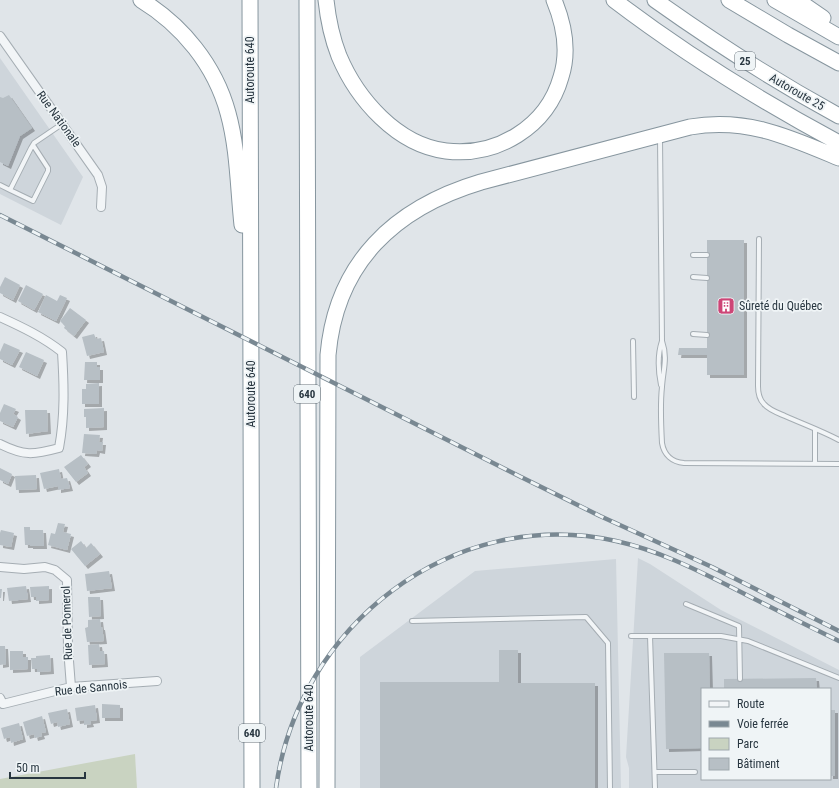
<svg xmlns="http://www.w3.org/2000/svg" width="839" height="788" font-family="'Roboto Condensed',sans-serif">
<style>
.built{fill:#ced5db;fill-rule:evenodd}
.green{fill:#c9d3c1}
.building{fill:#b7bfc5;filter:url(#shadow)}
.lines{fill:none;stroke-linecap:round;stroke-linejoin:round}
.service-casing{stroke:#a5adb3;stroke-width:6}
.minor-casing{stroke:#a5adb3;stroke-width:10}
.motorway-casing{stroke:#87969f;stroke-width:17}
.service{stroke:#f2f5f7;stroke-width:4}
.minor{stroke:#f2f5f7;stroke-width:8}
.motorway{stroke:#fff;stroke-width:15}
.rail-casing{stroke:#798892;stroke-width:4.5}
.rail{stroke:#eff4f6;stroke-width:3;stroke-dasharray:9;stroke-linecap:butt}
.labels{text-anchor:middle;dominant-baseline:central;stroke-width:3.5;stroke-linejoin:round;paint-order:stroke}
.shield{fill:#eff4f6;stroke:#646f77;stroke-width:1}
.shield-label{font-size:11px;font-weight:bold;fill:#283640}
.street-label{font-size:12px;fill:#283640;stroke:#eff4f6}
.poi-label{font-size:12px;fill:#283640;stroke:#eff4f6;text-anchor:start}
</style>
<defs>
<filter id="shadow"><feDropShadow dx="3" dy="3" stdDeviation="0" flood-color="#0004"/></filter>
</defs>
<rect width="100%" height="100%" fill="#e0e5e9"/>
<path class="built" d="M0 58 83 177 61 225 0 194Z
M638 558 650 564 721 610 839 670V788H629V768L626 757ZM702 689H830V779H702Z
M616 559 621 788H360V657L475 571Z"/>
<path class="green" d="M135 754 137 788H0V779Z"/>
<path class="building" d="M9 95 32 128 20 136 8 166 0 162V97L3 98Z
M707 240H744V375H707V355H678L679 348H707Z
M5 277 20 285 13 300 0 293V287Z
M26 285 43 294 34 310 18 301Z
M46 295 57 301 60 295 67 298 56 321 38 312Z
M70 308 86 320 74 336 64 328 65 326 60 321Z
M94 334 96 339 101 338 104 352 87 356 82 337Z
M4 343 20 350 12 365 0 359V352Z
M26 352 44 360 37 376 19 367Z
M85 362H97V367H100V380H84Z
M99 383V404H82V389H86V384Z
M4 404 16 409 13 414 18 417 13 427 0 421V413Z
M104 408V427L86 428V417H84V409Z
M25 410H47L48 431 26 434Z
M84 434 100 435 99 442H103L102 451 97 450 96 454 82 453Z
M81 455 88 464 84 467 88 473 76 482 64 467Z
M0 468 12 474 8 484 0 480Z
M59 469 61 479 67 478 70 488 58 490V486L44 489 40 473Z
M36 475 37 489 16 490 15 476Z
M58 523 65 524 63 532 71 534 67 550 48 545 51 533 55 534Z
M24 527H30V530H43L44 546H30V545H25Z
M1 530 14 533 11 547 0 545V533Z
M81 541 86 548 91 543 100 554 85 566 71 549Z
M109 571 112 588 87 591 85 574Z
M26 586 28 599 9 601 7 588Z
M49 586V600L36 601V597H31L30 587Z
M0 589H2L1 598H0Z
M88 597H100L101 616 89 617Z
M100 619 101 627H102L104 641 87 642 85 628 88 627V620Z
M99 644 100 651H104L105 664 89 665 88 645Z
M0 646H5L6 664 0 665Z
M499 650H518V683H595V788H380V682H499Z
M10 651H23V657H28V669L10 670Z
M664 653H709L710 689H702V748L666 749Z
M50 655 51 671 37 672V669H32L31 658H36V656Z
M816 678 817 689H724V679Z
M102 704 120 705V718H102Z
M95 705 97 720 90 721 91 724 84 725V720L77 721 75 708Z
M67 709 70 724 58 727 57 722 51 724 48 713Z
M830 710H835V776H830Z
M42 716 46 732 41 733 42 736 35 738 34 734 27 736 23 722Z
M19 723 23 739 11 743 10 737 4 739 1 728Z"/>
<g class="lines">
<g class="service-casing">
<path id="service" d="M660 138 662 341C657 356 658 370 661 385
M33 145 48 168V171L33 201 10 190 31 148 34 143 62 124
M0 185 10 190
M759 239 758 386C758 392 759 399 764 404 769 410 778 413 785 416 803 424 822 431 839 440
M693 255H707
M693 277 707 278
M693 334 707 335
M633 341 634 397
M662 341C668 358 663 370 662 387 660 405 661 425 662 443 664 455 672 462 684 463L839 464
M815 429V464
M686 604 739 626 740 679
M412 621 586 617 608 643 610 788
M631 636H721L748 641 839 678
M650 636 655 788
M655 772H695"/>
</g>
<g class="minor-casing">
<path id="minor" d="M0 36 98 175 102 187 101 207
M0 317C22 327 43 337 62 352 64 384 65 416 59 448 33 455 24 456 0 444
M0 567 24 569 45 567 55 570 67 580 68 648 71 687
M0 698 3 704 71 687 157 681"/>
</g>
<g class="motorway-casing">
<path id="motorway" d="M141 0C182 25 215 65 228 113 238 149 238 188 242 225
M250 0 252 788
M307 0 309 788
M326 0C328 19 332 38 339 56 357 99 397 145 446 151 497 157 547 127 561 77 569 52 564 24 554 0
M614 0C685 54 761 101 839 143
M655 0C714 42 775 81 839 116
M729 0 788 35 839 63
M775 0 839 37
M797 0 823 18
M327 788 328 355C336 263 394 208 481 182L690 127C746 117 789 137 839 158"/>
</g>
<use href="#service" class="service"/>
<use href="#minor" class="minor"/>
<use href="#motorway" class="motorway"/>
<g class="rail-casing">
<path id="rail" d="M0 215 521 477 600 516 712 567 839 631
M276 788C298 626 452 505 616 541 657 550 695 569 733 588 768 606 804 624 839 641"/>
</g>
<use href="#rail" class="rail"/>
</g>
<defs>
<g id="building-square" transform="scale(0.9)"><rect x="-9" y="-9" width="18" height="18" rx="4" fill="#cd4576" stroke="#eff4f6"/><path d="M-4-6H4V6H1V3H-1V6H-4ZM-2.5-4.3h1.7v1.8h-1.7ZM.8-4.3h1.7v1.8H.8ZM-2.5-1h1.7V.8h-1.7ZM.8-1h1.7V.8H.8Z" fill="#fff"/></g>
</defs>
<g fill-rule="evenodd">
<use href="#building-square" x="726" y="306"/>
</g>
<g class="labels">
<g class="shield">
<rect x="735" y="52" width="20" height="18" rx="3"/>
<rect x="294" y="385" width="26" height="18" rx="3"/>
<rect x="239" y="724" width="26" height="18" rx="3"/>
</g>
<g class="shield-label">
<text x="745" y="61">25</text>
<text x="307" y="394">640</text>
<text x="252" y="733">640</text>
</g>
<g class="street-label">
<text transform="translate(250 70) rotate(-90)">Autoroute 640</text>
<text transform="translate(797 92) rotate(30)">Autoroute 25</text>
<text transform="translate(59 119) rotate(54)">Rue Nationale</text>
<text transform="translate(251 394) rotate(-90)">Autoroute 640</text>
<text transform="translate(67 623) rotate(-92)">Rue de Pomerol</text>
<text transform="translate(91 688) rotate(-6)">Rue de Sannois</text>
<text transform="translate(309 718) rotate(-90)">Autoroute 640</text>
</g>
<g class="poi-label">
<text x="739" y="306">Sûreté du Québec</text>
</g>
</g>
<rect x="701" y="688" width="130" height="92" fill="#eff4f6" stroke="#9fa8ad"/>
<rect x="709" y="701" width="20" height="6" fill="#f2f5f7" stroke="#9fa8ad"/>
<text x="737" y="708" font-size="12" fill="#283640">Route</text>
<rect x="709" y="721" width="20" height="6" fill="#798892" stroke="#9fa8ad"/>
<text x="737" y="728" font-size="12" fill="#283640">Voie ferrée</text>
<rect x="709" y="738" width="20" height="12" fill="#c9d3c1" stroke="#9fa8ad"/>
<text x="737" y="748" font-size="12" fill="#283640">Parc</text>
<rect x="709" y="758" width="20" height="12" fill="#b7bfc5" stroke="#9fa8ad"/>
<text x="737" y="768" font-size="12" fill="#283640">Bâtiment</text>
<path d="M10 772v6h75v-6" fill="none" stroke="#283640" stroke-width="2"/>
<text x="16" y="772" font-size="12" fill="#283640" stroke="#eff4f6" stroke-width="3" paint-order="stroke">50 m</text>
</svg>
